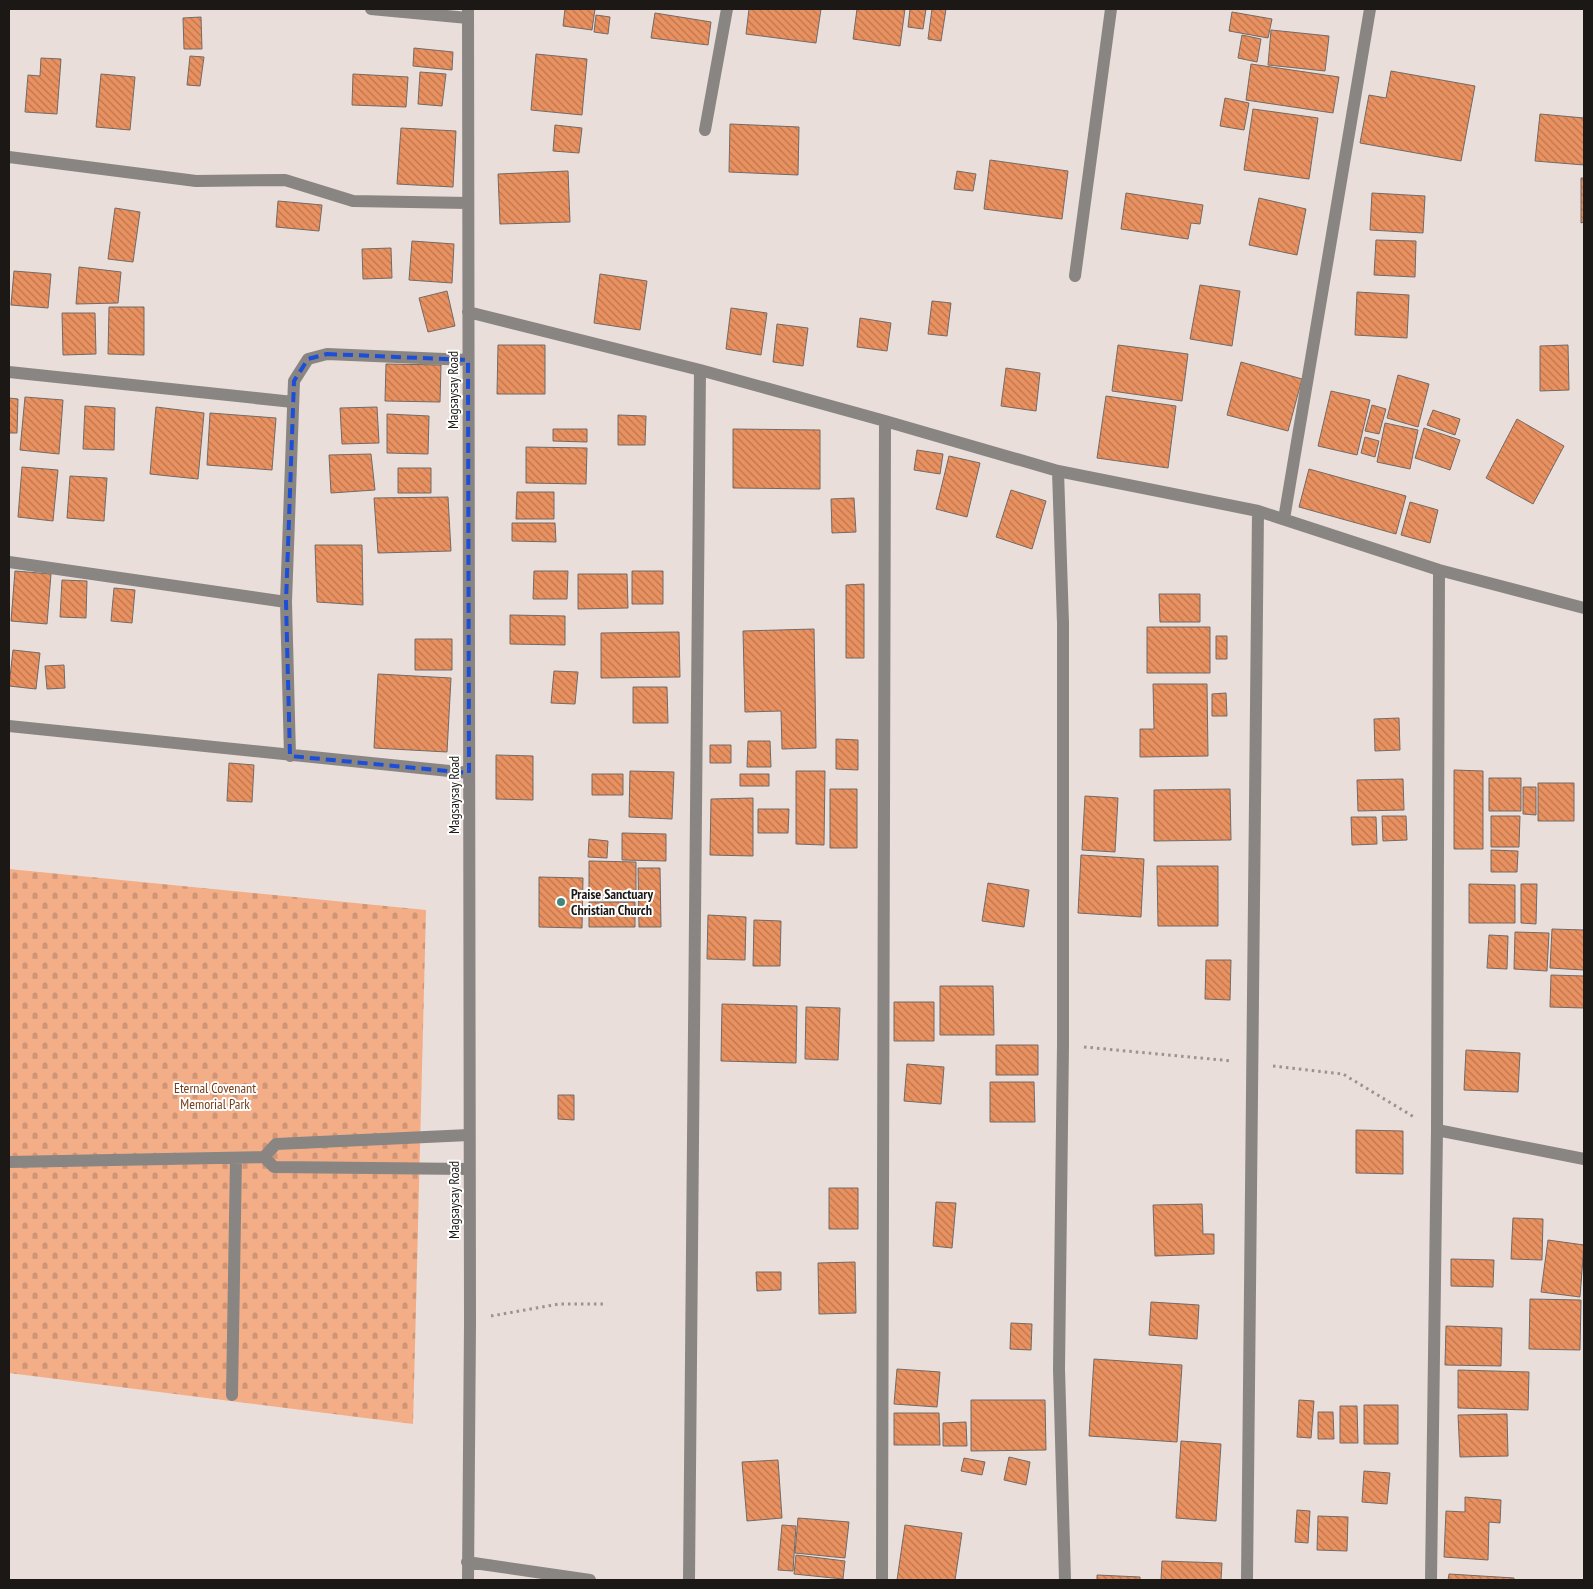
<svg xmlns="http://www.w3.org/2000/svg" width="1593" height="1589" font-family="'PT Sans Narrow',sans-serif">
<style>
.cemetery{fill:url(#cemetery-stones)}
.building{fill:url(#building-back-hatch);stroke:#736a66}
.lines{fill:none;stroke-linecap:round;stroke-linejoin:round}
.path{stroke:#9b938f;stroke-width:3;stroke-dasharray:2.5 4;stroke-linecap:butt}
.service{stroke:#898582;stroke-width:12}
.minor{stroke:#898582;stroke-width:12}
.marked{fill:none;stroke:#1d4ed8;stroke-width:4;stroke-dasharray:10 6;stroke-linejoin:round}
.poi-dot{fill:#41877e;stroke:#fff;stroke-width:2}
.labels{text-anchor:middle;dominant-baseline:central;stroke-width:4;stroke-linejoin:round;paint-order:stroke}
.street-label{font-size:14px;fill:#1b1816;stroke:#fff}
.poi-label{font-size:14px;font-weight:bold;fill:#1b1816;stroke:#fff;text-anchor:start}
.park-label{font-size:14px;fill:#763d1a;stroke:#fff}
</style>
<defs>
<pattern id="cemetery-stones" width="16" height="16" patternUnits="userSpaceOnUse" patternTransform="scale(1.25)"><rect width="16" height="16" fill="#f3ae88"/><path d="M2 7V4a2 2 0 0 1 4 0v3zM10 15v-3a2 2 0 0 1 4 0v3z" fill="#d09575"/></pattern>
<pattern id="building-back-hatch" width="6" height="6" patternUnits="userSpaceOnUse" patternTransform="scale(1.25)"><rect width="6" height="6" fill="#e99160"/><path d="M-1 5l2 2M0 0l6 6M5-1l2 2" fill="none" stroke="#bc754e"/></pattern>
</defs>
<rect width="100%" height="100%" fill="#e9ded9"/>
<path class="cemetery" d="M9 869 426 910 413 1424 9 1373Z"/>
<path class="building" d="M565 9H595L592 30 563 26Z
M749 9H821L816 43 746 34Z
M857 9H905L900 46 853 39Z
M910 9H926L923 29 908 27Z
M932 9H946L941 41 928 39Z
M1232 12 1272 19 1268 38 1229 31Z
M655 13 711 22 708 45 651 38Z
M596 15 610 17 608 34 594 32Z
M201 17 202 49H184L183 18Z
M1271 30 1329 36 1325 71 1268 65Z
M1242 35 1261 39 1257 62 1238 58Z
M414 48 453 52 452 70 413 66Z
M536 54 587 59 582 115 531 110Z
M190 56 204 57 200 86 187 85Z
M41 58 61 59 57 114 25 112 28 75 40 76Z
M1251 64 1339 77 1333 113 1246 100Z
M1391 71 1475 86 1461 161 1360 143 1369 95 1386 98Z
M420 72 446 74 442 106 418 104Z
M101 74 135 77 130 130 96 127Z
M353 74 408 77 406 107 352 105Z
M1225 98 1249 103 1244 130 1220 126Z
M1253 109 1318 118 1309 179 1244 170Z
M1540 114 1584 118V165L1535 161Z
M730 124 799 127 798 175 729 172Z
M555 125 582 128 579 153 553 151Z
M401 128 456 131 453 187 397 184Z
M990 160 1068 171 1062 219 984 209Z
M568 171 570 222 500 224 498 174Z
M957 171 976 174 973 191 954 189Z
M1581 178H1584V222L1581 223Z
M1126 193 1203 205 1200 224 1191 223 1188 239 1121 229Z
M1372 193 1425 196 1423 233 1370 230Z
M1259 198 1306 209 1297 255 1249 245Z
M278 201 322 205 319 231 276 227Z
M115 208 140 212 133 262 108 259Z
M1376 240 1416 241 1415 277 1374 275Z
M412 241 454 244 452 283 409 280Z
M391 248 392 278 363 279 362 249Z
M79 267 121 272 118 303 76 304Z
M14 271 51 274 48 308 11 305Z
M600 274 647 281 640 330 594 323Z
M1200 285 1240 291 1232 346 1190 339Z
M447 291 455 326 428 332 419 298Z
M1357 292 1409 295 1407 338 1355 335Z
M932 301 951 303 947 336 928 334Z
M109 307H144V355L108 354Z
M731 308 767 313 761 355 726 349Z
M62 313H95L96 354 63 355Z
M860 318 891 323 887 351 857 347Z
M777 324 808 328 803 366 773 362Z
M498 345H545V394H497Z
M1118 345 1188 354 1182 401 1112 391Z
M1568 345 1569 390 1540 391V346Z
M1241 362 1302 379 1288 431 1227 415Z
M386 364 441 365 440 402 385 401Z
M1006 368 1040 373 1036 411 1001 406Z
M1398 375 1429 384 1418 427 1387 418Z
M1331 391 1370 400 1357 455 1318 446Z
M1106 396 1176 406 1168 468 1097 458Z
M25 397 63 400 59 454 20 450Z
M9 398 18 399 17 433H9Z
M1372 405 1386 409 1379 434 1365 431Z
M85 406 115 408 114 450 83 449Z
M156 407 204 413 198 479 150 474Z
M377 407 379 443 342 444 340 408Z
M1433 410 1460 419 1455 435 1427 425Z
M210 413 276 418 272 470 207 465Z
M387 414 429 416 428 454 387 453Z
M618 415 646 416 645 445H618Z
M1517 419 1564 446 1533 504 1486 478Z
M1385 423 1418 430 1410 469 1377 462Z
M1424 428 1460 440 1450 470 1415 458Z
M553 429H587V442L553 441Z
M733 429 820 430V489L733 488Z
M1365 437 1379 441 1375 457 1361 453Z
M526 447 587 448 586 484 526 483Z
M917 450 943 454 940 474 914 470Z
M371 454 375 490 331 493 329 455Z
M949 456 980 463 967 517 936 509Z
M22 467 58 470 53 521 18 517Z
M398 468H431V493H398Z
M1309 469 1406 496 1396 534 1299 507Z
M70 476 107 478 104 521 67 518Z
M1011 490 1046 501 1032 549 996 537Z
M517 492H554V519H516Z
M448 497 451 551 378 553 374 498Z
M854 498 856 532 832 533 831 499Z
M1410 502 1438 510 1430 543 1401 535Z
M512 523H555L556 542 512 541Z
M315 545H362L363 605 317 602Z
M15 571 51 574 47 624 11 621Z
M534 571H568L567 599H533Z
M632 571H663V604H632Z
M578 574H627L628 608 578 609Z
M62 580 87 581 86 618 60 617Z
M864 584V658H846V585Z
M114 588 135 590 132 623 111 621Z
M1159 594H1200V622H1160Z
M510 615 565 616V645L510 644Z
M1147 627H1210V673H1147Z
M814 629 816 748 782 749 781 711 745 712 743 631Z
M679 632 680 677 601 678V633Z
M1216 636H1227V659H1216Z
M415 639H452V670H415Z
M13 650 40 653 36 689 9 686Z
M64 665 65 688 47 689 45 666Z
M554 671 578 672 575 704 551 703Z
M378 674 451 678 447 752 374 748Z
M1153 684H1207L1208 756 1140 757V729H1154Z
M633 687H667L668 723H633Z
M1226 693 1227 716H1212V694Z
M1399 718 1400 750 1375 751 1374 719Z
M836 739 858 740V770L836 769Z
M748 741H770L771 767H747Z
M710 745H731V763H710Z
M496 755 533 756V800L496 799Z
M229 763 254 765 252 802 227 801Z
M1454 770 1483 771V849H1454Z
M630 771 674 772 672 819 629 817Z
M796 771H825L824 845 796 844Z
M592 774H623V795H592Z
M740 774H769V786H740Z
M1489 778H1521V811H1489Z
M1403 779 1404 810 1358 811 1357 780Z
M1538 783H1574V821H1538Z
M1523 787H1536V815L1523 814Z
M830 789H857V848H830Z
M1230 789 1231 840 1154 841V790Z
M1085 796 1118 798 1115 852 1082 850Z
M753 798V856L710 855 711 799Z
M758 809H789L788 833H758Z
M1382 816H1406L1407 840 1383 841Z
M1491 816H1520L1519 847H1491Z
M1351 817H1376L1377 844 1352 845Z
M622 833 666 834V861L622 860Z
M589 839 608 841 607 858 588 857Z
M1491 850 1518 851 1517 872H1491Z
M1081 855 1144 859 1141 917 1078 913Z
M589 861 636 862V899H589Z
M1157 866H1218V926H1158Z
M638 868H660L661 927H639Z
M539 877 583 878 582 928 539 927Z
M988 883 1029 890 1024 927 982 921Z
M1469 884 1515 885V923H1469Z
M1521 884H1537L1536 924 1521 923Z
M589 902H635V927H589Z
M708 915 746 917 745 960 707 959Z
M754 920 781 921 780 966H753Z
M1552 929 1584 930V970L1550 968Z
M1515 932 1549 933 1547 971 1514 969Z
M1489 935 1508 936 1507 969 1487 968Z
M1206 960H1231L1230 1000 1205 999Z
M1551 975 1584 976V1008L1550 1007Z
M940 986H993L994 1035H940Z
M894 1002H934V1041H894Z
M722 1004 797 1006 796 1063 721 1061Z
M806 1007 840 1008 838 1060 805 1059Z
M996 1045H1038V1075H996Z
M1466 1050 1520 1053 1518 1092 1464 1090Z
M907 1064 944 1067 941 1104 904 1101Z
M990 1082H1034L1035 1122H990Z
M558 1095H574V1120L558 1119Z
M1356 1130 1403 1131V1174L1356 1173Z
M829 1188H858V1229H829Z
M936 1202 956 1203 952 1248 933 1246Z
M1202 1204 1203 1234H1214V1254L1155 1256 1153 1205Z
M1513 1218 1543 1219 1542 1260 1511 1259Z
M1548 1240 1584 1245 1580 1297 1541 1292Z
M1451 1259 1494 1260 1493 1287 1451 1286Z
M855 1262 856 1313 819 1314 818 1263Z
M756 1272H781V1290L757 1291Z
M1530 1299 1581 1300 1580 1350 1529 1349Z
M1151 1302 1199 1305 1197 1339 1149 1335Z
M1011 1323 1032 1324 1031 1350 1010 1349Z
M1446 1326 1502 1328 1501 1366 1445 1365Z
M1094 1359 1182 1365 1177 1442 1089 1436Z
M897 1369 940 1372 937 1407 894 1404Z
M1458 1370 1529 1372 1528 1410 1458 1408Z
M971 1400H1045L1046 1450 971 1451Z
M1299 1400 1314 1401 1311 1438 1297 1437Z
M1364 1405H1398V1444H1364Z
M1340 1406H1357L1358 1443H1340Z
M1318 1412H1333L1334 1439H1318Z
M894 1413H939L940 1445H894Z
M1507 1414 1508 1456 1460 1457 1458 1415Z
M966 1422 967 1446H943V1423Z
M1181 1441 1221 1444 1216 1521 1176 1518Z
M1009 1457 1030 1462 1026 1485 1004 1480Z
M964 1458 985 1462 982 1475 961 1471Z
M778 1460 782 1518 747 1521 742 1462Z
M1364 1471 1390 1473 1387 1504 1362 1502Z
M1465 1497 1501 1500 1500 1523 1489 1522 1488 1560 1444 1557 1446 1511 1465 1512Z
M1297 1510 1310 1511 1308 1543 1295 1542Z
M1318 1516 1348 1517 1347 1551 1317 1550Z
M798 1518 849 1522 845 1558 795 1553Z
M782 1525 796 1526 793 1571 778 1570Z
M905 1525 962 1533 955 1580H897Z
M796 1555 845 1561 843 1579 794 1574Z
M1162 1561 1222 1563 1221 1580H1161Z
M1449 1574 1514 1578V1580H1448Z
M1097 1575 1140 1577V1580H1097Z"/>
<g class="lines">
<path class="path" d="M1084 1047 1232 1061
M1273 1066 1343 1074 1414 1117
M491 1316 559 1304H607"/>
<path class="service" d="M264 1157 276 1144 469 1135
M9 1162 264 1157 274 1167 469 1169
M232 1395 236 1158"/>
<path class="minor" d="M371 9 468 18
M705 130 727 9
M9 157 196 181 285 180 353 201 468 203
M1075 276 1111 9
M468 312 700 370 885 421 1058 471 1258 511 1439 570 1584 608
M9 372 293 402
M1058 471 1063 623V1045L1059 1369 1065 1580
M1284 519 1370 9
M9 562 286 602
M9 726 469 773
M290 756 286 602 294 381 308 359 327 354 468 360
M1437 1130 1584 1159
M467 1562 590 1580
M468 1580 470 1323 468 9
M689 1580 700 370
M882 1580 885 421
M1247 1580 1258 511
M1431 1580 1437 1130 1439 570"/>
</g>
<path class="marked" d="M327 354 468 360 469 773 290 756 286 602 294 381 308 359Z"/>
<circle class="poi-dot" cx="561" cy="902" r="5"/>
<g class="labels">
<g class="street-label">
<text transform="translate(453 390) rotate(-90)">Magsaysay Road</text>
<text transform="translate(454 795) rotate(-90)">Magsaysay Road</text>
<text transform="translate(454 1200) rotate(-90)">Magsaysay Road</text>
</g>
<g class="poi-label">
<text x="571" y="894">Praise Sanctuary<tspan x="571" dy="16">Christian Church</tspan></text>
</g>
<g class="park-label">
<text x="215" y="1088">Eternal Covenant<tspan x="215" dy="16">Memorial Park</tspan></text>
</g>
</g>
<rect width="1593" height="1589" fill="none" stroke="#1b1816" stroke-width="20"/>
</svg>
